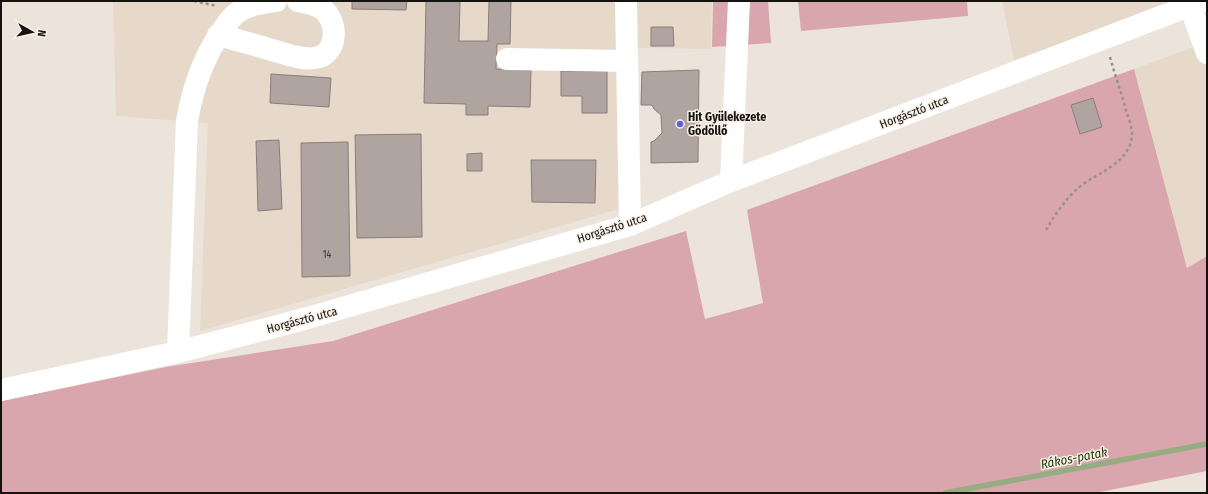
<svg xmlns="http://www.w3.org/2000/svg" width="1208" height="494" font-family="'Fira Sans Condensed',sans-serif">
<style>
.built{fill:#e7d9ca}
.green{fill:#d9a6ad}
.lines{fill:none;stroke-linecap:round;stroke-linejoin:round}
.stream{stroke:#96ac81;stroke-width:5.5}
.building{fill:#b0a4a0;stroke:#897d7a}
.path{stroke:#98928b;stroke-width:2.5;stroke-dasharray:3 3;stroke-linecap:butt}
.minor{stroke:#fff;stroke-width:22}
.poi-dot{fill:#5d61d9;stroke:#f9f1e8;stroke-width:1.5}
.labels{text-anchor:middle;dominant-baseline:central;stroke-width:3;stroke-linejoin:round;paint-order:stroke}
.number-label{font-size:10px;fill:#3c3734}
.street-label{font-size:12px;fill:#151310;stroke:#f9f1e8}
.poi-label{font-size:12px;font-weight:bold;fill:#151310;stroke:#f9f1e8;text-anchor:start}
.water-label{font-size:13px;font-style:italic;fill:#243a09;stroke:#f9f1e8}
</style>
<rect width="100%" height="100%" fill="#ece4db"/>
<path class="built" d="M113 1H712L711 49 636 48 626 207 200 331 208 123 116 116Z
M1002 1H1186L1014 60Z
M1207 42V256L1187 268 1134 69Z"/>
<path class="green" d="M713 1H768L771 43 712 47Z
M798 1H967L968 16 801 31Z
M1134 69 1187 268 1207 256V471L1095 493H1V401L166 367 333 341 686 231 705 319 763 303 747 210Z"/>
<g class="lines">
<path class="stream" d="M945 493 1207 444"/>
</g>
<path class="building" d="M352 1H407L406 10 352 9Z
M426 1H460L459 41H488L489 1H511L510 44H497L496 69 531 70 530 107 488 106V115H466V104L424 103Z
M651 27H673L674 46H651Z
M699 70 698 162 651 163V142L654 141 662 133 661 115 654 109 652 105H641L642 72Z
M561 71H607V113H582V96H561Z
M271 74 331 78 329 107 270 103Z
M1093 98 1102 127 1080 134 1071 105Z
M421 134 422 237 357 238 355 135Z
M279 140 282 209 258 211 256 141Z
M348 142 350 276 302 277 301 143Z
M482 153V171H467V154Z
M531 160H596L595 203 532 202Z"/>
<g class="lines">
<path class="path" d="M194 1 217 6
M1046 230C1055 215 1064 201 1077 189 1096 172 1132 164 1132 133 1132 126 1128 117 1126 110 1121 92 1115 75 1110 57"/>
<path class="minor" d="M626 1 630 225
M1190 6 1207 53
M218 35C237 40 256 45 275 51 287 54 301 60 314 58 339 56 339 19 321 8 314 4 306 2 298 1
M507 59 627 61
M731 181 739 1
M178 352 187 121C193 87 203 56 224 28 228 22 234 14 241 10 251 4 264 3 276 1
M1 390 178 352 304 319 630 225 731 181 1202 1"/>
</g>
<circle class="poi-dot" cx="680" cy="124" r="4"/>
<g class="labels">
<g class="number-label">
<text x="327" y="255">14</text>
</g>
<g class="street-label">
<text transform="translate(914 112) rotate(-21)">Horgásztó utca</text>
<text transform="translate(612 228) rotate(-18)">Horgásztó utca</text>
<text transform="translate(302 320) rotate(-15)">Horgásztó utca</text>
</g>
<g class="poi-label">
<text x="688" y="117">Hit Gyülekezete<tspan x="688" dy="14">Gödöllő</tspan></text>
</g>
<g class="water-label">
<text transform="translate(1074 458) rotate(-11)">Rákos-patak</text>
</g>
</g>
<rect width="1208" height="494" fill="none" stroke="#151310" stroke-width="4"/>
<g transform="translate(32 32) rotate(98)" stroke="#f9f1e8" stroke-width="3" paint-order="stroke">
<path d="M0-3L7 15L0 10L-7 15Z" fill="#151310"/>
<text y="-6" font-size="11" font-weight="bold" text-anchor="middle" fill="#151310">N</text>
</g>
</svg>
